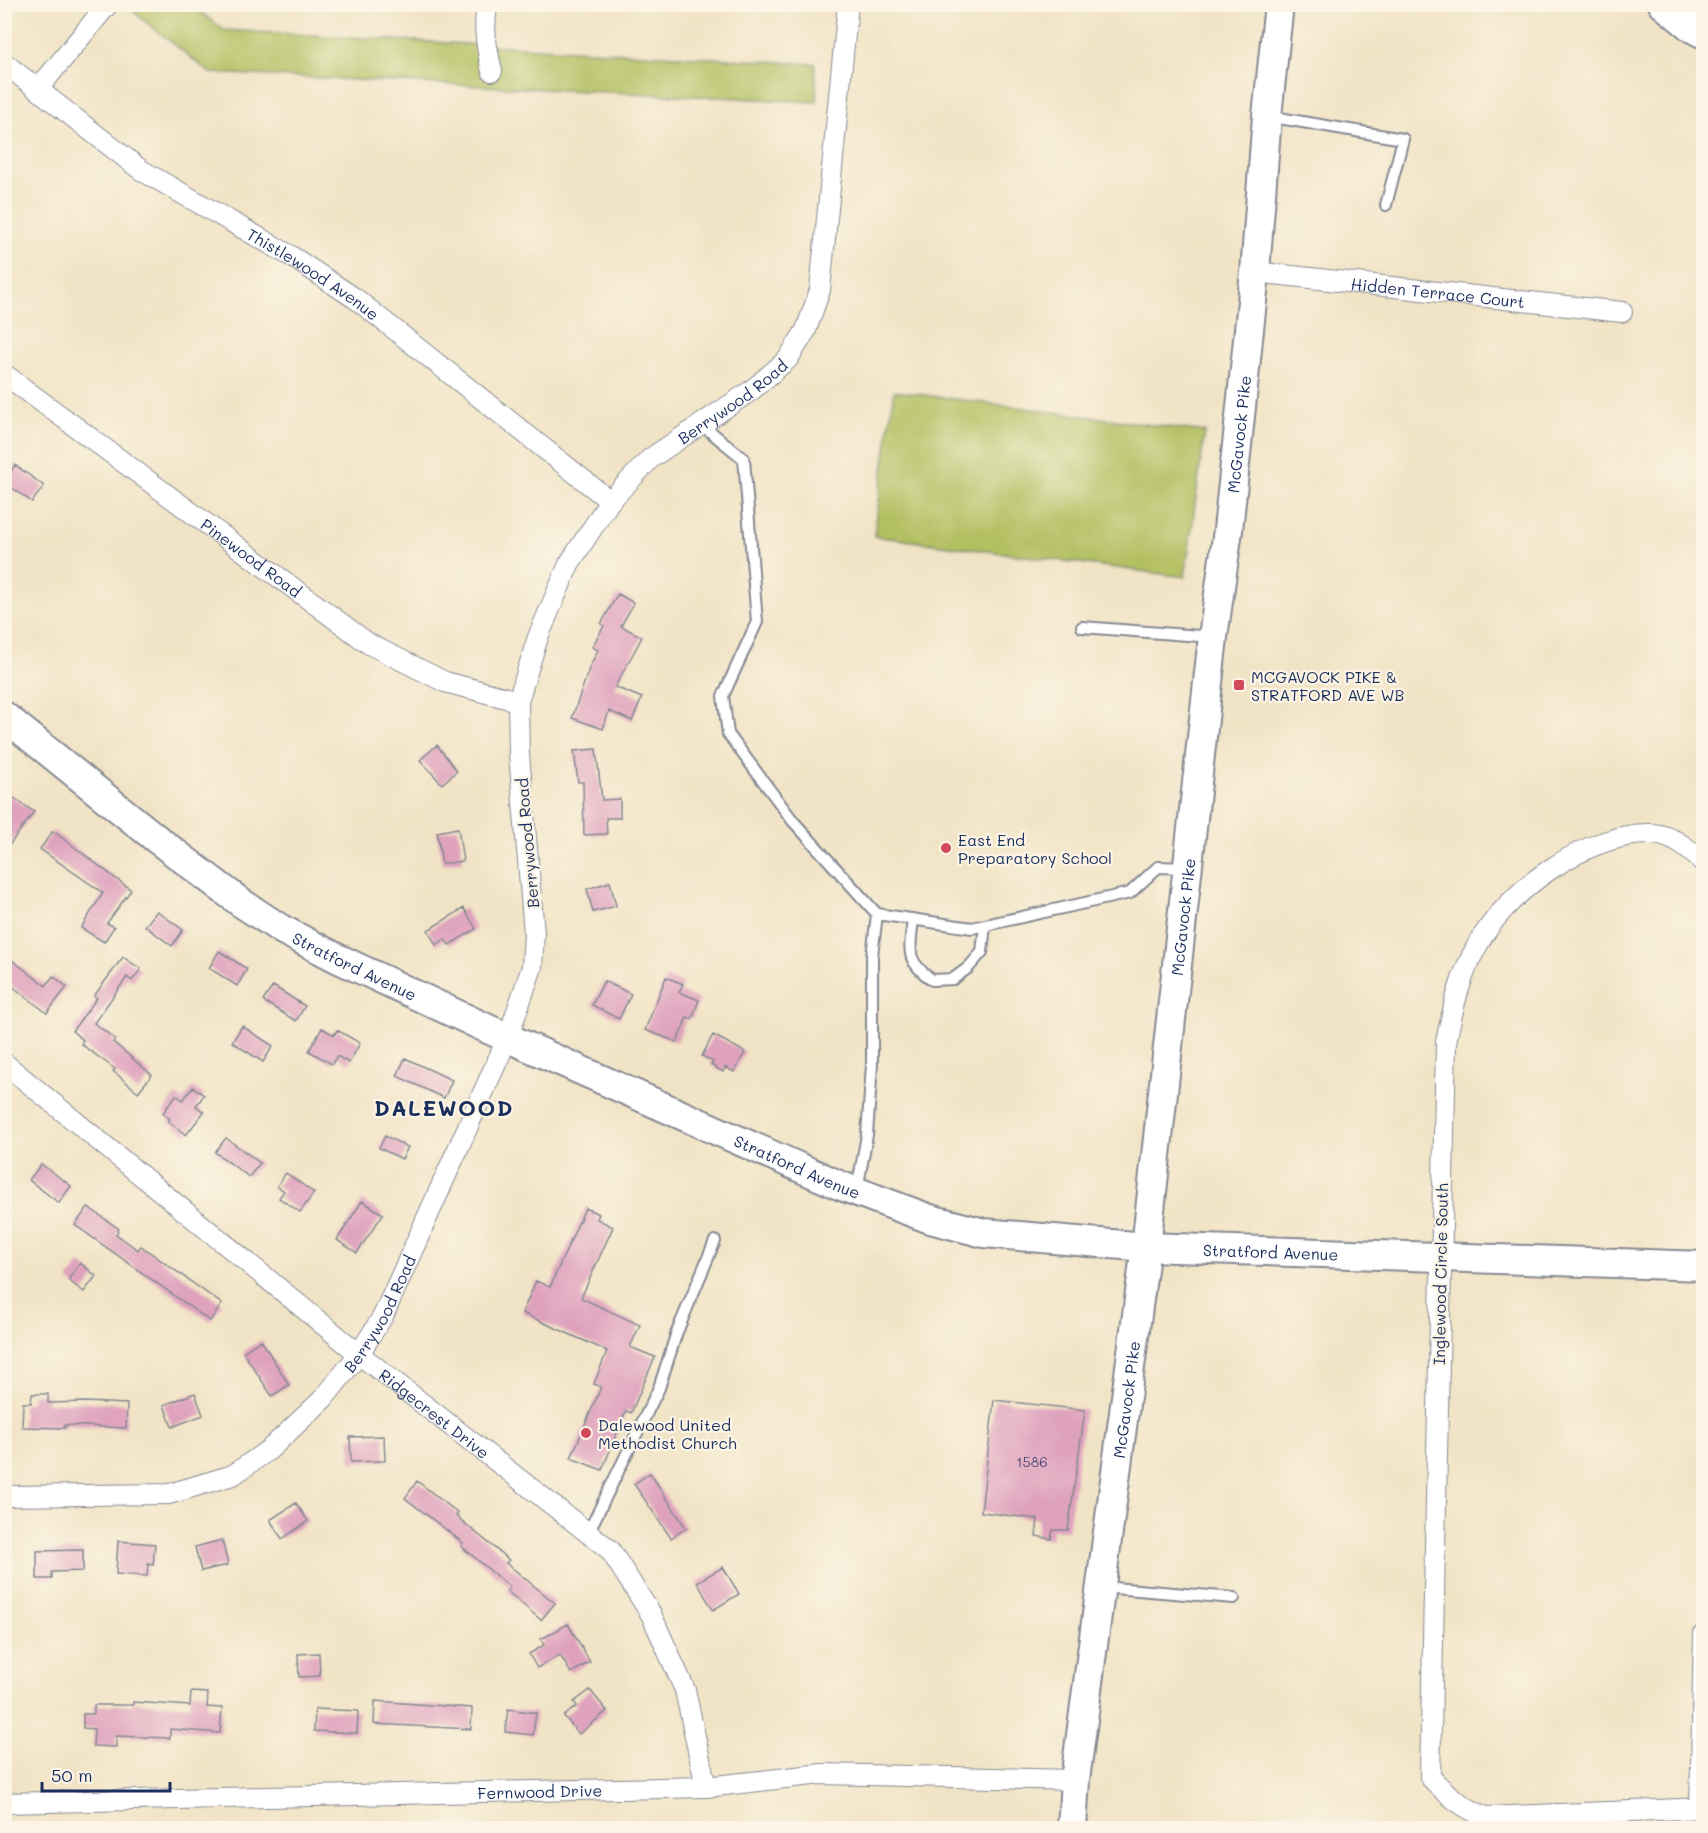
<svg xmlns="http://www.w3.org/2000/svg" width="1708" height="1833" font-family="Mali,sans-serif">
<style>
.green{fill:#b3c062;stroke:#677860;stroke-width:1.5}
.building{fill:#dfa2bd}
.lines{fill:none;stroke-linecap:round;stroke-linejoin:round}
.lane-casing{stroke:#868992;stroke-width:14}
.street-casing{stroke:#868992;stroke-width:22}
.secondary-casing{stroke:#868992;stroke-width:32}
.lane{stroke:#fff;stroke-width:10}
.street{stroke:#fff;stroke-width:20}
.secondary{stroke:#fff;stroke-width:28}
.poi-dot{fill:#d1495b;stroke:#fcf5e5;stroke-width:2}
.labels{text-anchor:middle;dominant-baseline:central;stroke-width:4.5;stroke-linejoin:round;paint-order:stroke}
.number-label{font-size:14px;fill:#4c4c76}
.street-label{font-size:16px;fill:#1b2f5e;stroke:#fcf5e5}
.poi-label{font-size:16px;fill:#1b2f5e;stroke:#fcf5e5;text-anchor:start}
.district-label{font-size:22px;font-weight:bold;letter-spacing:1.5px;fill:#1b2f5e;stroke:#fcf5e5}
</style>
<rect width="100%" height="100%" fill="#fcf5e5"/>
<filter id="ink" filterUnits="userSpaceOnUse"><feTurbulence type="fractalNoise" baseFrequency=".0167" numOctaves="2"/><feDisplacementMap in="SourceGraphic" scale="12" xChannelSelector="R" yChannelSelector="G"/><feConvolveMatrix kernelMatrix="1 2 1 2 8 2 1 2 1" color-interpolation-filters="sRGB"/></filter>
<filter id="wash" filterUnits="userSpaceOnUse"><feTurbulence type="fractalNoise" baseFrequency=".008" numOctaves="4" result="noise"/><feDisplacementMap in="SourceGraphic" scale="24" xChannelSelector="R" yChannelSelector="G"/><feGaussianBlur stdDeviation="1.35" result="paint"/><feColorMatrix in="noise" values="0 0 0 0 0 0 0 0 0 0 0 0 0 0 0 0 0 1.4 0 .05"/><feComposite in="paint" operator="in"/></filter>
<g filter="url(#wash)">
<rect width="100%" height="100%" fill="#f1e3c5"/>
<path class="green" d="M125 5H191L224 30 815 64 817 102 210 73Z
M894 391 1205 432 1185 577 874 536Z"/>
<g id="blocks">
<path class="building" d="M15 465 44 486 32 502 4 482Z
M618 594 634 603 621 626 642 637 615 687 642 698 632 721 609 711 603 729 572 718 590 666 598 650 592 647 604 626 601 624Z
M437 745 457 771 442 784 420 760Z
M596 749 602 800 620 799V818H606L607 834 584 835 583 782H578L574 751Z
M4 791 34 812 4 852Z
M458 828 463 861 442 864 437 832Z
M53 831 131 890 107 923 114 927 104 942 81 928 103 893 40 849Z
M610 882 616 906 593 912 587 889Z
M464 908 476 929 449 945 445 939 436 945 428 930Z
M157 911 183 930 172 946 145 926Z
M219 951 247 969 237 986 209 968Z
M4 954 46 986 53 976 67 987 47 1013 4 980Z
M123 957 141 969 132 981 127 977 94 1023 115 1039 113 1042 152 1075 138 1092 113 1071 115 1069 81 1044 83 1040 72 1031 97 998 94 996Z
M666 977 683 984 679 992 699 1000 692 1019 687 1017 677 1042 645 1030Z
M604 981 631 994 619 1019 592 1005Z
M273 986 305 1006 296 1021 263 1001Z
M242 1026 273 1046 263 1062 232 1042Z
M322 1028 334 1035 337 1030 360 1043 349 1063 337 1056 332 1064 309 1051Z
M713 1035 745 1052 734 1072 725 1067 723 1072 711 1065 713 1062 702 1056Z
M405 1058 452 1080 444 1098 397 1076Z
M193 1087 204 1095 196 1106 204 1112 186 1135 168 1121 170 1119 163 1113 176 1095 183 1100Z
M385 1136 408 1147 402 1159 379 1148Z
M226 1138 260 1163 249 1177 215 1152Z
M41 1164 71 1186 59 1203 29 1180Z
M286 1173 314 1193 300 1212 279 1198 284 1191 277 1186Z
M362 1201 383 1214 357 1253 337 1240Z
M88 1207 119 1229 116 1234 138 1250 141 1246 222 1304 210 1321 75 1225Z
M585 1208 599 1214 597 1219 613 1227 581 1298 640 1325 630 1347 655 1357 631 1413 626 1411 602 1470 571 1458 601 1387 594 1384 607 1351 522 1313 536 1281 550 1287Z
M80 1263 96 1276 84 1292 68 1280Z
M261 1340 289 1385 272 1396 243 1352Z
M195 1393 203 1415 172 1427 164 1405Z
M32 1394H48V1403L85 1402 127 1404 126 1428 65 1425V1428L22 1427 23 1403H31Z
M994 1400 1085 1410 1068 1530H1053L1051 1539 1036 1536 1038 1519 981 1512Z
M384 1436 385 1461 351 1462 350 1437Z
M650 1473 686 1528 671 1538 634 1484Z
M417 1481 458 1513 456 1516 509 1560 506 1563 555 1603 541 1620 507 1591 510 1587 461 1546 463 1543 405 1498Z
M296 1503 308 1521 282 1539 270 1520Z
M222 1540 228 1565 201 1571 195 1547Z
M118 1541 155 1544 153 1565 148 1564 147 1576 116 1574Z
M83 1550V1571L52 1572V1579H37V1551Z
M723 1567 739 1594 713 1610 697 1582Z
M568 1624 590 1662 571 1673 560 1655 537 1668 529 1654 544 1645 541 1639Z
M319 1653 320 1676 299 1677 298 1654Z
M590 1690 607 1711 579 1734 564 1716 577 1706 574 1702Z
M191 1692 208 1693 207 1707 222 1708 220 1733 170 1729V1738L116 1736V1747L93 1746 94 1729 83 1728V1714H94V1705H133V1702L190 1706Z
M375 1701 472 1708 471 1729 374 1724Z
M315 1709 358 1711 357 1733 314 1731Z
M508 1709 536 1713 533 1735 505 1732Z"/>
</g>
</g>
<g filter="url(#ink)">
<use href="#blocks" fill-opacity="0" stroke="#868992" stroke-width="1.5"/>
<g class="lines">
<g class="lane-casing">
<path id="lane" d="M1267 116 1403 139 1386 205
M701 424 744 459 757 622 723 696 728 734 793 821 877 914
M1082 627 1213 637
M913 919C910 951 904 959 932 980L953 979 968 968 982 952 985 925
M857 1190 867 1135 872 1065V956L877 914 972 928 1130 893 1158 867 1185 868
M588 1533 659 1388 677 1332 715 1241
M1101 1587 1234 1598"/>
</g>
<g class="street-casing">
<g id="street">
<path d="M488 4C482 26 487 50 492 71"/>
<path id="s1" d="M4 63 141 170 291 256 356 299 610 501"/>
<path d="M38 89 108 4"/>
<path id="s2" d="M1255 272 1622 312"/>
<path id="s3" d="M4 374 369 644 445 682 518 701"/>
<path d="M1704 863C1690 850 1673 835 1652 834 1588 832 1507 890 1477 946 1460 976 1453 1008 1446 1042L1430 1777C1447 1795 1463 1808 1486 1817L1704 1808"/>
<path id="s4" d="M4 1063 359 1354 610 1550 651 1614 685 1690 706 1787"/>
<path id="s5" d="M4 1496 169 1494 233 1475 270 1449 324 1398 359 1354 383 1316 508 1037 532 967 534 933 519 754 518 701 538 637 569 564 610 501 651 458 752 390 788 359 806 330 820 290 848 4"/>
<path id="s6" d="M4 1803 706 1787 822 1774 1075 1780"/>
<path d="M1700 1808 1704 1634"/>
</g>
</g>
<g class="secondary-casing">
<g id="secondary">
<path d="M1663 4 1692 28 1704 34"/>
<path id="s7" d="M4 716 158 840 240 902 281 929 337 958 488 1029 839 1185 930 1219 984 1233 1146 1247 1704 1266"/>
<path id="s8" d="M1072 1828 1075 1780 1146 1247 1213 637 1228 530 1241 407 1255 272 1267 116 1279 4"/>
</g>
</g>
<use href="#lane" class="lane"/>
<use href="#street" class="street"/>
<use href="#secondary" class="secondary"/>
</g>
</g>
<g class="poi-dot">
<rect x="1233" y="679" width="12" height="12" rx="3"/>
<circle cx="946" cy="848" r="6"/>
<circle cx="586" cy="1433" r="6"/>
</g>
<g class="labels">
<g class="number-label">
<text x="1032" y="1461">1586</text>
</g>
<g class="street-label">
<text stroke="none"><textPath href="#s1" startOffset="375">Thistlewood Avenue</textPath></text>
<text stroke="none"><textPath href="#s2" startOffset="184">Hidden Terrace Court</textPath></text>
<text stroke="none"><textPath href="#s5" startOffset="1479">Berrywood Road</textPath></text>
<text stroke="none"><textPath href="#s8" startOffset="1404">McGavock Pike</textPath></text>
<text stroke="none"><textPath href="#s3" startOffset="308">Pinewood Road</textPath></text>
<text transform="translate(527 843) rotate(-95)">Berrywood Road</text>
<text stroke="none"><textPath href="#s8" startOffset="918">McGavock Pike</textPath></text>
<text stroke="none"><textPath href="#s7" startOffset="432">Stratford Avenue</textPath></text>
<text stroke="none"><textPath href="#s7" startOffset="918">Stratford Avenue</textPath></text>
<text stroke="none"><textPath href="#s7" startOffset="1404">Stratford Avenue</textPath></text>
<text transform="translate(1440 1274) rotate(-89)">Inglewood Circle South</text>
<text stroke="none"><textPath href="#s5" startOffset="453">Berrywood Road</textPath></text>
<text stroke="none"><textPath href="#s8" startOffset="432">McGavock Pike</textPath></text>
<text stroke="none"><textPath href="#s4" startOffset="555">Ridgecrest Drive</textPath></text>
<text stroke="none"><textPath href="#s6" startOffset="536">Fernwood Drive</textPath></text>
</g>
<g class="poi-label">
<text x="1251" y="676">MCGAVOCK PIKE &amp;<tspan x="1251" dy="18">STRATFORD AVE WB</tspan></text>
<text x="958" y="839">East End<tspan x="958" dy="18">Preparatory School</tspan></text>
<text x="598" y="1424">Dalewood United<tspan x="598" dy="18">Methodist Church</tspan></text>
</g>
<g class="district-label">
<text x="444" y="1107">DALEWOOD</text>
</g>
</g>
<rect width="1708" height="1833" fill="none" stroke="#fcf5e5" stroke-width="24"/>
<path d="M42 1782v9h128v-9" fill="none" stroke="#1b2f5e" stroke-width="3"/>
<text x="51" y="1782" font-size="18" fill="#1b2f5e" stroke="#fcf5e5" stroke-width="4.5" paint-order="stroke">50 m</text>
</svg>
